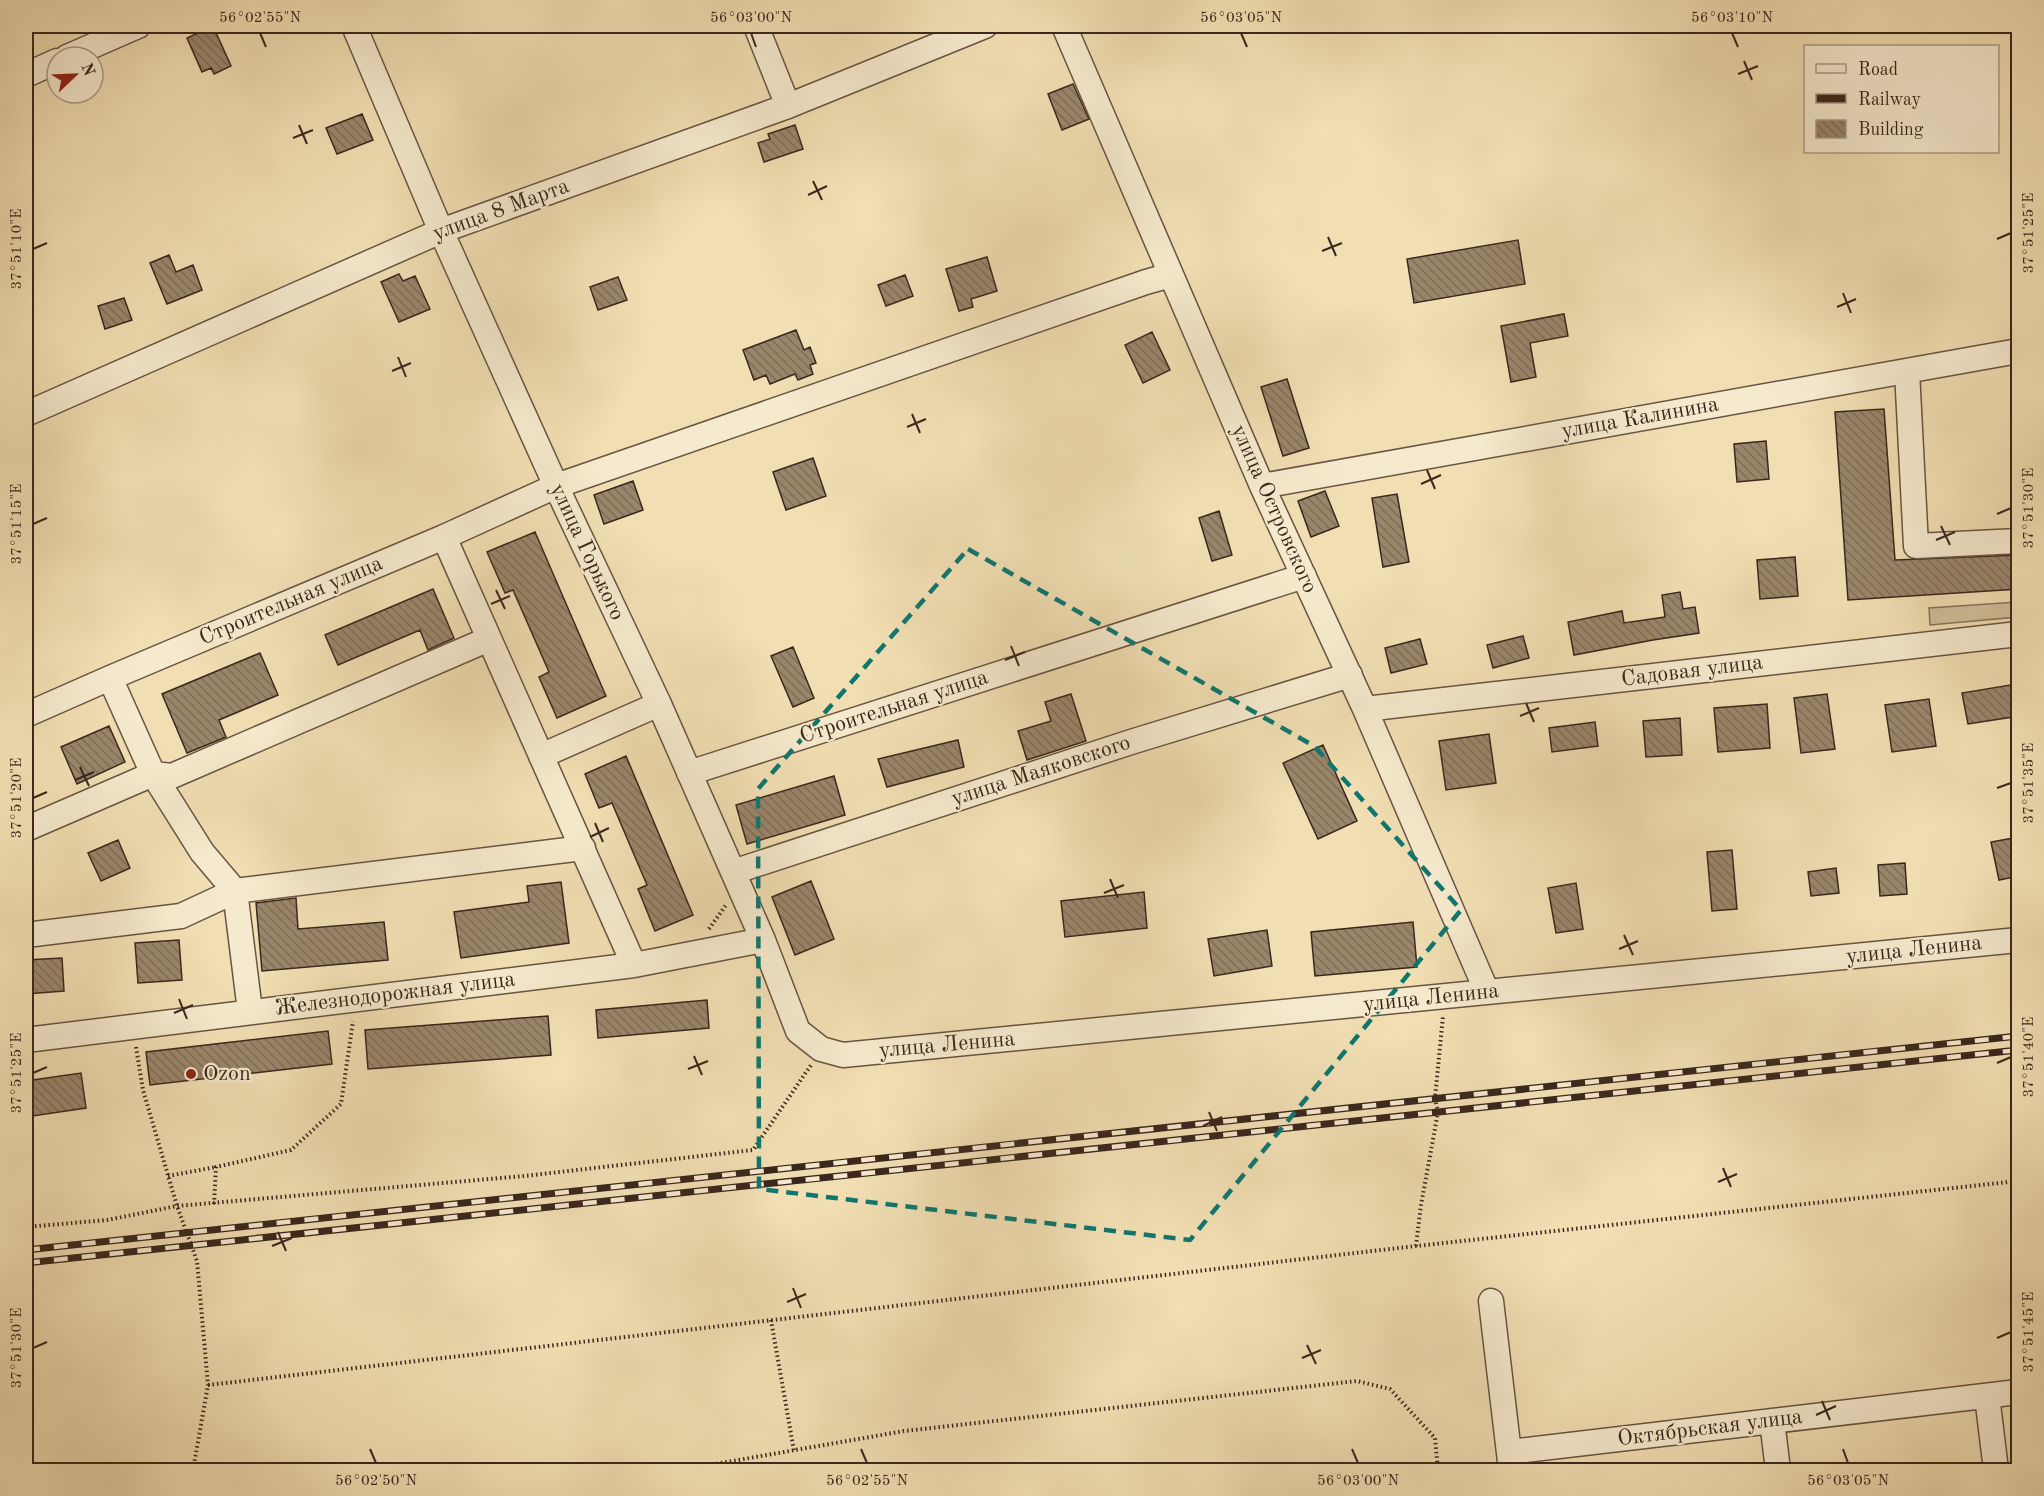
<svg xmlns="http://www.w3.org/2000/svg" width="2044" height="1496" font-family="'Old Standard TT',serif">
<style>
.green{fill:#d2c09a;stroke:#86735c;stroke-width:1.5}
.building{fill:url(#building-back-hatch);stroke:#3b261d;stroke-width:1.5}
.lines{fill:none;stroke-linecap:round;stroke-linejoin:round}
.minor-casing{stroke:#685442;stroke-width:27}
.path{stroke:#3b261d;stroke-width:4;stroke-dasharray:1.5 3;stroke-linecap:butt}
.minor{stroke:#f6eace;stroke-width:24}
.rail-casing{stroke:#3b261d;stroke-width:7}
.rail{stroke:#f6eace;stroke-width:4.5;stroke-dasharray:14;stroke-linecap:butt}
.marked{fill:none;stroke:#0f766e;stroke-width:4.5;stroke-dasharray:12 8;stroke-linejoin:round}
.ticks{fill:none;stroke:#3b261d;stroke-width:2}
.poi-dot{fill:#8f2418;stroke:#f6eace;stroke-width:2}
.labels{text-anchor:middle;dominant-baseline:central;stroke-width:4.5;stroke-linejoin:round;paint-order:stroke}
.street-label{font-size:22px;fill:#3b261d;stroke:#f6eace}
.poi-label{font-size:22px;fill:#3b261d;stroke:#f6eace;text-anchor:start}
.neatline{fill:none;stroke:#3b261d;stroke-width:2}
.ticks-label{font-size:15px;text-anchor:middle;fill:#3b261d}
</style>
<defs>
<pattern id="building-back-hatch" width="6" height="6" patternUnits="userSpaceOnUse" patternTransform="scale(1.5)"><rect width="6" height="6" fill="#9a866b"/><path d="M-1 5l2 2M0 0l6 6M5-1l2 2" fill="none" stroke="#7f6d57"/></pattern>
</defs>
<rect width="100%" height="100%" fill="#f1dfb3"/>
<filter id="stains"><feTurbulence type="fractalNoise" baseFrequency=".00333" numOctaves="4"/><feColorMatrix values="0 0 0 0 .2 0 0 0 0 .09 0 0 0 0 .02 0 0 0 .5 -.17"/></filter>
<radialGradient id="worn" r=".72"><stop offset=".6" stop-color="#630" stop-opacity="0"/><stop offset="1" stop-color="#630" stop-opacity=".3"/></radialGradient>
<path class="green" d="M2018 602V617L1930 625 1929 608Z"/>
<path class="building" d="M213 26 231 66 214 74 211 68 202 72 187 38Z
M1073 84 1089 119 1062 130 1048 94Z
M362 114 373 140 337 154 326 128Z
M795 125 803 149 764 162 758 143 770 139 768 134Z
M1518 240 1525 284 1414 303 1407 259Z
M169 255 176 272 193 265 202 290 167 304 150 263Z
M987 257 997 291 971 299 973 307 959 311 946 269Z
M399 274 403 281 415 276 430 309 399 322 381 282Z
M905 275 913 296 886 306 878 285Z
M618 277 627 300 598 310 590 287Z
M124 298 132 320 105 329 98 306Z
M1564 314 1568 336 1530 343 1536 377 1511 382 1501 326Z
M796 330 804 350 810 347 816 363 810 365 813 374 798 380 795 374 770 384 766 375 754 380 743 350Z
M1152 332 1170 370 1143 383 1125 345Z
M1287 379 1309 448 1283 456 1261 387Z
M1884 409 1895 560 2019 555V589L1848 600 1835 412Z
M1766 441 1769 479 1737 482 1734 444Z
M813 458 826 496 786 510 773 472Z
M633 481 643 510 604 524 594 495Z
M1325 491 1339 526 1311 537 1298 501Z
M1397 494 1409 562 1383 567 1372 498Z
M1219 511 1232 555 1212 561 1199 518Z
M535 532 606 696 557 718 539 677 549 672 513 590 505 593 487 552Z
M1795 557 1798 596 1760 599 1757 560Z
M433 589 454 638 428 650 420 630 338 665 325 635Z
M1680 592 1683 609 1695 607 1699 633 1653 640 1574 655 1568 622 1622 611 1624 623 1665 617 1662 595Z
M1523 636 1529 658 1493 668 1487 645Z
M1420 639 1427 664 1391 673 1385 648Z
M793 647 814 698 793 707 771 656Z
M260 653 278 695 219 720 226 737 187 753 162 694Z
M2016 684 2019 716 1968 724 1962 693Z
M1071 694 1086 741 1027 760 1018 731 1051 721 1045 702Z
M1827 694 1835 749 1801 753 1794 698Z
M1929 699 1936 746 1892 752 1885 705Z
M1767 704 1770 748 1718 752 1714 708Z
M1680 718 1682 755 1646 757 1643 721Z
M1595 722 1598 746 1552 752 1549 728Z
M109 726 125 762 77 784 61 747Z
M1489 734 1496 783 1446 790 1439 741Z
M958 740 964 767 887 787 878 759Z
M1323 745 1357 821 1318 839 1283 763Z
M626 756 693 915 655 931 638 889 647 885 612 803 599 808 585 774Z
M834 776 845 815 747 844 736 805Z
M2019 837V876L1999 880 1991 842Z
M118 840 130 868 101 881 88 853Z
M1732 850 1737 909 1712 911 1707 852Z
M1905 863 1907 894 1880 896 1878 865Z
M1836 868 1839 893 1811 896 1808 872Z
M811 881 834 939 795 955 772 897Z
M561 882 569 943 461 958 454 912 529 902 527 886Z
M1576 883 1583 929 1556 933 1548 888Z
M1144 892 1147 928 1065 937 1061 901Z
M296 898 298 929 384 922 388 960 262 971 256 903Z
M1413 922 1417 967 1315 976 1311 932Z
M1267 930 1272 966 1214 976 1208 939Z
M179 940 182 980 138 983 135 943Z
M62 958 64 991 26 994V960Z
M707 1000 709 1028 598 1038 596 1010Z
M548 1016 551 1055 368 1069 365 1030Z
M328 1031 332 1064 150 1085 146 1052Z
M81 1073 86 1108 26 1117V1081Z"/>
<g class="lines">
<g class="minor-casing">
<path id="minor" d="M354 26 441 231 556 486 659 704 733 872 763 940 798 1031 821 1049 843 1055 2018 940
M756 26 788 106
M1064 26 1262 486 1365 709 1487 992
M67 57 138 26
M26 75 57 61
M1907 371 1916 546 2018 541
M26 414 441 231 788 106 985 26
M1262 486 2018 351
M444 537 634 965
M110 678 153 774 202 852 235 891 250 1011
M1365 709 2018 634
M26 715 110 678 444 537 556 486 1146 282 1171 275
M541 756 659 704
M689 773 1304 576
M26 829 153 774 172 776 489 639
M733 872 1131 742 1350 675
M26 935 181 916 235 891 583 848
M26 1040 634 965 763 940
M1491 1301 1511 1470
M1987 1396 1996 1470
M1772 1421 1778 1470
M1509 1452 2018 1392"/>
</g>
<path class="path" d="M709 929 726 905
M136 1047 143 1090 177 1206 197 1261 208 1385 193 1470
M168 1176 216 1167
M214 1204 216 1167 291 1150 341 1104 353 1021
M26 1227 107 1220 177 1206 524 1176 753 1150 811 1065
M1416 1246 1421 1205 1438 1112 1435 1098 1443 1016
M771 1320 794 1451
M208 1385 1416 1246 2018 1181
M681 1470 904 1431 1357 1381 1390 1389 1435 1438 1438 1470"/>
<use href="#minor" class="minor"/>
<g class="rail-casing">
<path id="rail" d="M26 1250 2018 1036
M26 1263 2018 1050"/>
</g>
<use href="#rail" class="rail"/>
</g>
<path class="marked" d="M968 549 1314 746 1461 910 1190 1240 759 1189 758 789Z"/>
<path class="ticks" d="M260 33 266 47M751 33 756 47M1241 33 1247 47M1732 33 1738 47M1744 61 1752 80M1738 74 1758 66M299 125 307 144M293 138 313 130M813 181 822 200M808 195 827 186M1328 237 1336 256M1997 239 2011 233M33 249 47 243M1322 251 1342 243M1843 293 1851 313M1837 307 1856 299M398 357 406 377M392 371 411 363M912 414 920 433M907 427 926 419M1427 470 1435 489M1421 484 1441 475M1997 514 2011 508M33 524 47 518M1941 526 1950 545M1936 540 1955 532M496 590 505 609M491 604 510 596M1011 646 1019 666M1005 660 1025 652M1526 703 1534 722M1520 716 1539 708M80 767 89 786M75 780 94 772M1997 788 2011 783M33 798 47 792M595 823 603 842M590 837 609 828M1110 879 1118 898M1104 893 1124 885M1624 935 1633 955M1619 949 1638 941M179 999 187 1019M174 1013 193 1005M694 1056 702 1075M1997 1063 2011 1057M688 1069 708 1061M33 1073 47 1067M1209 1112 1217 1131M1203 1126 1222 1117M1723 1168 1731 1187M1718 1182 1737 1174M278 1232 286 1251M272 1246 292 1238M793 1288 801 1308M787 1302 806 1294M1997 1338 2011 1332M1307 1345 1316 1364M33 1348 47 1342M1302 1358 1321 1350M1822 1401 1830 1420M1816 1415 1836 1406M370 1449 376 1463M861 1449 867 1463M1352 1449 1358 1463M1843 1449 1848 1463"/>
<circle class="poi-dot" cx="191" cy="1074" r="6"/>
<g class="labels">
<g class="street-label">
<text transform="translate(501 210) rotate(-20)">улица 8 Марта</text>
<text transform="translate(1640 418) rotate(-10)">улица Калинина</text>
<text transform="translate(1274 509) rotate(66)">улица Островского</text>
<text transform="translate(587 552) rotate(65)">улица Горького</text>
<text transform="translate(291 601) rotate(-23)">Строительная улица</text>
<text transform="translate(1692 671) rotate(-7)">Садовая улица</text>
<text transform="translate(894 707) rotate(-18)">Строительная улица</text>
<text transform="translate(1041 771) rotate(-18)">улица Маяковского</text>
<text transform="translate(1914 950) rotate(-6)">улица Ленина</text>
<text transform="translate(395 994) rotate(-7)">Железнодорожная улица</text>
<text transform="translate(1431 998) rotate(-6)">улица Ленина</text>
<text transform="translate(947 1045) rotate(-5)">улица Ленина</text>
<text transform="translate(1710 1428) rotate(-7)">Октябрьская улица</text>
</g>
<g class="poi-label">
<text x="203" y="1074">Ozon</text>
</g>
</g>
<rect width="2044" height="1496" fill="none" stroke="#f1dfb3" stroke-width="66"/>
<rect x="1804" y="45" width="195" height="108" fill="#f6eace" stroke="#ab9c87" stroke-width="1.5"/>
<rect x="1816" y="64" width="30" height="9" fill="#f6eace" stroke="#ab9c87" stroke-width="1.5"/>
<text x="1858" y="75" font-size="18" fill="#3b261d">Road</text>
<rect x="1816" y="94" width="30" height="9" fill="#3b261d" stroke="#ab9c87" stroke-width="1.5"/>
<text x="1858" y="105" font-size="18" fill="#3b261d">Railway</text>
<rect x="1816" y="120" width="30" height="18" fill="url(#building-back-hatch)" stroke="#ab9c87" stroke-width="1.5"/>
<text x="1858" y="135" font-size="18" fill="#3b261d">Building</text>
<g transform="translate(75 75) rotate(67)"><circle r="28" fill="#f6eace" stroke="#ab9c87" stroke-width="1.5"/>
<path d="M0-4.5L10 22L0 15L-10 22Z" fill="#8f2418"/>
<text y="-9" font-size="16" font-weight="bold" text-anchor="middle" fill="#3b261d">N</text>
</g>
<rect x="33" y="33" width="1978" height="1430" class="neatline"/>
<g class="ticks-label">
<text x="260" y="22">56°02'55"N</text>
<text x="751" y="22">56°03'00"N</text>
<text x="1241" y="22">56°03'05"N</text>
<text x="1732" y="22">56°03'10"N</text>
<text transform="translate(2028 233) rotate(-90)" y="5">37°51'25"E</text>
<text transform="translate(16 249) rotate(-90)" y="5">37°51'10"E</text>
<text transform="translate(2028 508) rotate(-90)" y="5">37°51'30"E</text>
<text transform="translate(16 524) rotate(-90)" y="5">37°51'15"E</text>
<text transform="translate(2028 783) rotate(-90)" y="5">37°51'35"E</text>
<text transform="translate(16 798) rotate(-90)" y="5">37°51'20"E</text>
<text transform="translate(2028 1057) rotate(-90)" y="5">37°51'40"E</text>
<text transform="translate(16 1073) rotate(-90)" y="5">37°51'25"E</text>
<text transform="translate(2028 1332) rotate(-90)" y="5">37°51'45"E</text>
<text transform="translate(16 1348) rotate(-90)" y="5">37°51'30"E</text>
<text x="376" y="1485">56°02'50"N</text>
<text x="867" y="1485">56°02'55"N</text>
<text x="1358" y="1485">56°03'00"N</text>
<text x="1848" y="1485">56°03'05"N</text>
</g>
<rect width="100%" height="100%" filter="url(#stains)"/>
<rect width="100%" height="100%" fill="url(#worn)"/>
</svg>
